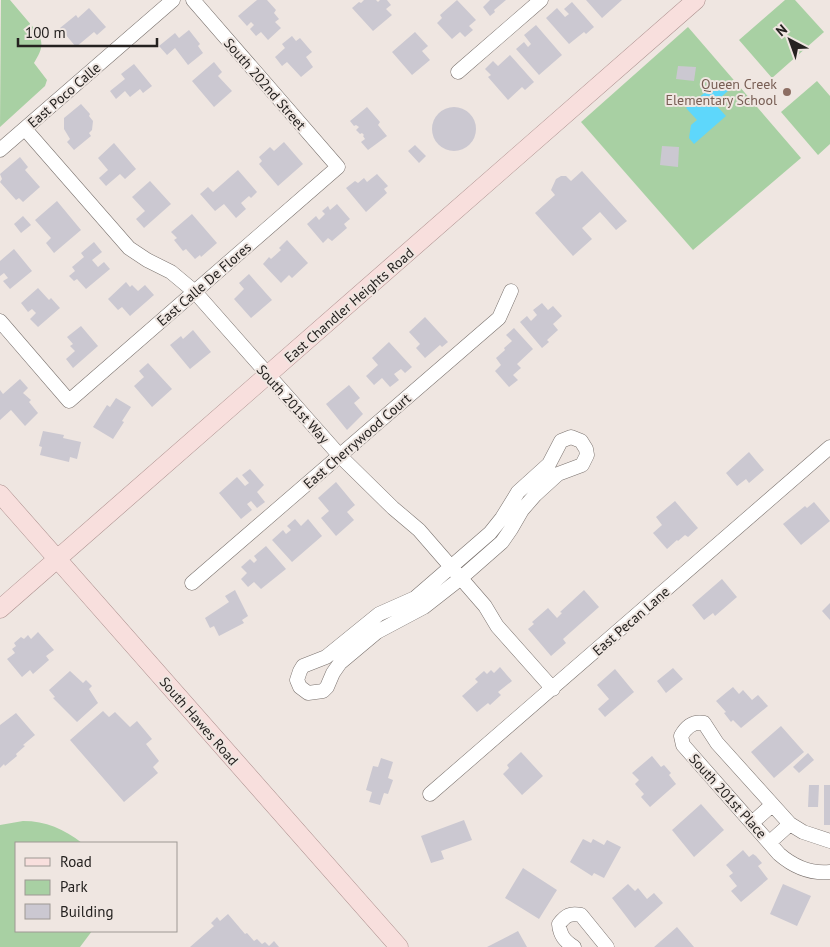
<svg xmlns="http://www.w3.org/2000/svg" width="830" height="947" font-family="'PT Sans',sans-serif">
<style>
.green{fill:#a8d0a3}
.water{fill:#5ed7fb}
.building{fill:#cbc8d1}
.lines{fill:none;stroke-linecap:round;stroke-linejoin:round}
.minor-casing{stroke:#7a726e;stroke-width:15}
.major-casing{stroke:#ab8f8d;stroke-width:19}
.minor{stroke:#fff;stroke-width:14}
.major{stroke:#f8dfdd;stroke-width:18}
.education-dot{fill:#8d6e63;stroke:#efe6e1;stroke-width:2}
.labels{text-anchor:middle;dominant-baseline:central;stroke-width:4;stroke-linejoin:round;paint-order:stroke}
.street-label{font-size:14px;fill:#252220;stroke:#efe6e1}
.education-label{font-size:14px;fill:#785e54;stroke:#efe6e1;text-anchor:end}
</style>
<rect width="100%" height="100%" fill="#efe6e1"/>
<path class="green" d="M1 0H10L38 33C45 46 40 52 34 63L47 80 45 86 0 127Z
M785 0H795L824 32 772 78 739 40Z
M688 27 801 158 693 250 581 122Z
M817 81 830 96V144L818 155 781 112Z
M23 821C46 821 64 829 82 843H16V931H92L80 947H0V825Z"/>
<path class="water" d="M719 81 728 91 714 103 726 116 694 144 689 138 691 125 697 120 686 108Z"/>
<path class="building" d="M257 0H267L276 10 274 13 279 19 275 22 281 28 268 40 261 32 256 36 250 29 254 25 251 22 247 26 238 16Z
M364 0H376L378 2 380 0H387L391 5 386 9 392 15 373 31 352 8 359 2 361 3Z
M457 0 476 20 469 26 473 30 465 37 460 32 452 39 437 23 442 18 440 15Z
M490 0H506L494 10 495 12 490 16 483 7Z
M586 0H622L602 18Z
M572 2 594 27 586 34 584 32 569 44 546 18 557 8 565 17 569 14 564 9Z
M89 8 106 27 97 35 94 32 76 47 60 28 76 15 78 18Z
M536 25 562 55 539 75 516 49 524 42 528 47 531 44 524 35Z
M189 30 200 44 198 46 203 53 188 65 175 48 167 55 159 46 175 33 179 38Z
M415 32 428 46 422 51 430 60 412 75 392 52Z
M292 36 296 41 300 38 312 52 306 57 313 67 301 77 287 62 282 66 275 57 285 48 282 44Z
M510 55 534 82 525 90 522 87 508 100 488 77 491 75 485 69 493 61 498 66Z
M214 62 222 72 218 76 232 91 214 107 192 81Z
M134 64 152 86 143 93 140 89 130 97 125 91 116 99 110 91 125 79 121 74Z
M678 66 696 67 694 81 676 79Z
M81 104 90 114 89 116 93 121 92 130 89 133 91 136 74 150 67 142 70 139 64 129V118Z
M367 107 380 122 378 125 387 136 368 150 361 142 365 139 363 136 364 135 362 133 360 134 356 130 359 127 356 125 354 126 350 121Z
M432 129a22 22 0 1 1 44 0a22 22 0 1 1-44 0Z
M284 142 303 164 278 186 259 164 262 161 259 157 270 147 274 151Z
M114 143 136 169 125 179 120 174 106 186 99 178 108 170 98 158Z
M415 145 426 156 419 163 408 151Z
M662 146 679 147 678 167 660 165Z
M20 157 28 167 25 170 40 187 23 202 19 198 16 200 0 182 2 179 0 174Z
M238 170 257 192 251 198 249 196 241 203 246 209 236 218 224 204 215 211 200 194 208 187 213 192Z
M582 171 627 221 616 230 600 212 582 228 592 239 573 256 535 213 555 195 551 190 556 179 561 176H566L571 181Z
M377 174 388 186 384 189 387 193 366 212 346 188 355 181 358 183 364 178 367 182Z
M150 181 171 204 144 228 136 219 145 211 132 197Z
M57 201 81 230 54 253 46 243 51 238 35 220Z
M337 204 350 219 344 224 347 228 332 241 328 238 323 243 307 224 316 216 319 220 325 214 322 211 328 206 330 210Z
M192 214 217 243 201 257 200 255 195 259 186 249 183 251 174 240 177 238 171 232Z
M23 216 31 225 21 233 14 224Z
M287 240 308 263 292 278 289 275 281 283 263 264 269 257 271 259 281 250 279 248Z
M94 242 102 252 92 260 98 267 104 262 110 269 86 289 77 279 74 281 69 276 75 271 72 267 84 257 81 253Z
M14 249 32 271 10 289 3 281 8 278 4 273 0 276V261Z
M249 274 272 300 251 318 234 299 244 289 239 283Z
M126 282 130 287 132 285 138 291 145 285 154 295 130 316 122 307 118 310 108 299Z
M38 288 49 300 51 298 60 308 38 327 30 319 36 313 32 309 28 312 21 303Z
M542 303 548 310 553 306 562 316 553 324 558 330 547 340 549 342 542 348 520 322 527 316 531 321 537 315 533 310Z
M425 317 448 342 442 347 440 345 425 358 416 348 420 344 409 332Z
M81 326 98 346 73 368 66 359 75 351 70 346 73 344 67 337Z
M514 328 533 349 517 364 521 368 513 375 518 380 509 387 495 371 501 365 496 358 505 350 504 348 512 341 506 335Z
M193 330 211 352 190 369 170 345 181 336 183 339Z
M389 342 412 367 405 373 401 369 394 374 399 380 390 387 382 378 374 385 366 376 378 365 372 358Z
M148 363 172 389 152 407 134 386 144 377 139 371Z
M20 379 28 388 23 393 31 400 29 402 38 413 25 426 11 410 0 420V390L3 394Z
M349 385 360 398 354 403 363 414 347 430 326 404Z
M116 398 131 407 122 421 124 422 113 439 93 427 107 405 110 407Z
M43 431 64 435 63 438 81 442 77 459 70 457 69 462 40 455 42 447 39 446Z
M749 452 764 470 749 483 746 479 737 486 726 473Z
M250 469 264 485 257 492 265 502 257 508 251 501 247 504 252 510 241 519 219 493 237 477 245 486 249 483 242 475Z
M336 482 355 505 347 512 354 520 336 536 321 518 329 511 318 498Z
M675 501 698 528 688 537 685 535 678 541 677 540 667 549 653 533 662 525 656 517Z
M814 502 830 521 801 545 783 524 805 506 807 508Z
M295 519 301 526 308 519 322 536 292 562 272 540 283 530 286 534 291 530 287 526Z
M266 546 286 569 261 589 254 582 248 587 241 579 247 573 241 567 250 559 254 563 257 560 254 556Z
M722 579 737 597 715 616 713 613 704 620 692 605Z
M235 590 248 616 242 620 244 623 219 636 214 626 210 628 205 618 229 602 225 596Z
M584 590 599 607 563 639 566 643 551 656 528 629 534 624 532 622 548 608 557 618 562 613 560 612Z
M830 603V620L822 611Z
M38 632 54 650 46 656 49 660 33 674 30 670 22 677 7 659 15 653 12 649 16 646 14 643 21 637 24 639 28 635 31 639Z
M500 667 512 681 498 692 501 695 490 705 488 703 477 712 462 696 478 682 475 679 484 671 487 674 491 670 494 673Z
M673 668 683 679 666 693 657 681Z
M615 669 634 692 605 717 598 709 609 699 597 685Z
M70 671 83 683 86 680 92 686 89 689 98 703 77 722 53 698 55 697 49 690Z
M733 687 739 694 743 690 752 700 758 695 768 706 741 728 733 720 731 722 724 713 726 712 716 701Z
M103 711 109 717 115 712 130 727 137 721 152 739 146 744 159 761 153 767 158 773 124 802 70 740Z
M16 713 35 735 23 745 25 746 16 754 17 756 5 766 4 764 0 768V725Z
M781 726 804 752 774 778 751 752Z
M521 752 543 776 522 795 503 774 509 768 507 765Z
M808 753 814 760 799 773 793 767Z
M652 756 661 767 664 765 671 773 669 775 676 784 650 807 641 797 644 794 635 784 639 780 632 773Z
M381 758 393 762 388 778 393 780 388 794 384 793 380 805 369 802 372 792 366 790 373 766 378 767Z
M809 785H819L818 807H808Z
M824 785H830V825H824Z
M701 804 724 830 694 857 672 830Z
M464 820 472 840 441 851 444 859 431 863 421 836Z
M583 839 591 843 593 839 604 845 607 840 621 847 604 878 594 873 592 876 570 862Z
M743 850 749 857 753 854 756 856 762 863 758 866 768 879 741 902 731 891 737 886 729 876 733 873 726 865Z
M523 868 557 890 539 919 505 898Z
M628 884 635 891 638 888 647 899 654 893 663 903 635 928 612 898Z
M783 884 811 896 797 926 770 914Z
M228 914 245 934 247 933 254 941 257 939 262 944 265 942 269 946 274 941 279 947H190L214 926 211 923 217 917 220 921Z
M677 927 694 947H654Z
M518 931 527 947H487Z"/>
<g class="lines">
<g class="minor-casing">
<path id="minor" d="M458 72 541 0
M25 129 129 248 147 260 171 272 195 292 340 456 393 508 419 530 485 606 497 626 553 689
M0 150 173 0
M0 321 69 401 338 167 193 0
M571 437 581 441 586 449 587 455 582 465 558 474 535 495 522 510 511 529 502 542 461 578 424 607 377 632 340 663 333 673 327 687 323 691 308 693 300 687 297 680 300 671 303 666 326 657 379 614 415 598 490 533 502 518 518 492 549 464 561 441Z
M192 583 499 318 511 291
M430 794 830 447
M752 823 772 805
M830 841 803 832 790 824 717 743 704 723C693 721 686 727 681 736L683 745 779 854C794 867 810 874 830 872
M770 842 790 824
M574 947C565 941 560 936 559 924 566 915 570 913 581 915L607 947"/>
</g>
<g class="major-casing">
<path id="major" d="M0 494 399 947
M0 609 696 0"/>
</g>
<use href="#minor" class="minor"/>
<use href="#major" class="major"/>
</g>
<circle class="education-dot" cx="787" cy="92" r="5"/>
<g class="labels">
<g class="street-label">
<text transform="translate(265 84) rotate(49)">South 202nd Street</text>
<text transform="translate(64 95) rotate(-41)">East Poco Calle</text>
<text transform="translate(204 284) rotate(-41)">East Calle De Flores</text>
<text transform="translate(349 305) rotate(-41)">East Chandler Heights Road</text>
<text transform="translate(293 404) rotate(48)">South 201st Way</text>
<text transform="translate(357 441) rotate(-41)">East Cherrywood Court</text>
<text transform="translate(631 621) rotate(-41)">East Pecan Lane</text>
<text transform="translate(199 721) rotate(49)">South Hawes Road</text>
<text transform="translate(728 796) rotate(48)">South 201st Place</text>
</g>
<g class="education-label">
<text x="777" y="84">Queen Creek<tspan x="777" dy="16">Elementary School</tspan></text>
</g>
</g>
<rect x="15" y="842" width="162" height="90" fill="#efe6e1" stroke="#9e9894"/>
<rect x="25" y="858" width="25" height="8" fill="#f8dfdd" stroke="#9e9894"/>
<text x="60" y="867" font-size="15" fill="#252220">Road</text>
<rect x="25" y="880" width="25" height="15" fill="#a8d0a3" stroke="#9e9894"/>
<text x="60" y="892" font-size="15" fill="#252220">Park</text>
<rect x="25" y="904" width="25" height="15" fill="#cbc8d1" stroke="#9e9894"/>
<text x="60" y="917" font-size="15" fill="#252220">Building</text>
<g transform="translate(790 40) rotate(319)" stroke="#efe6e1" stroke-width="4" paint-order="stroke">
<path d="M0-4L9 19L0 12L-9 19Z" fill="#252220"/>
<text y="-8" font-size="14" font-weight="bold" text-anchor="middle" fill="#252220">N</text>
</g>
<path d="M18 38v8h139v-8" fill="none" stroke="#252220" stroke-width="2.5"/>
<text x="25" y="38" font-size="15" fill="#252220" stroke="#efe6e1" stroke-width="4" paint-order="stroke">100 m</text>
</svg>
